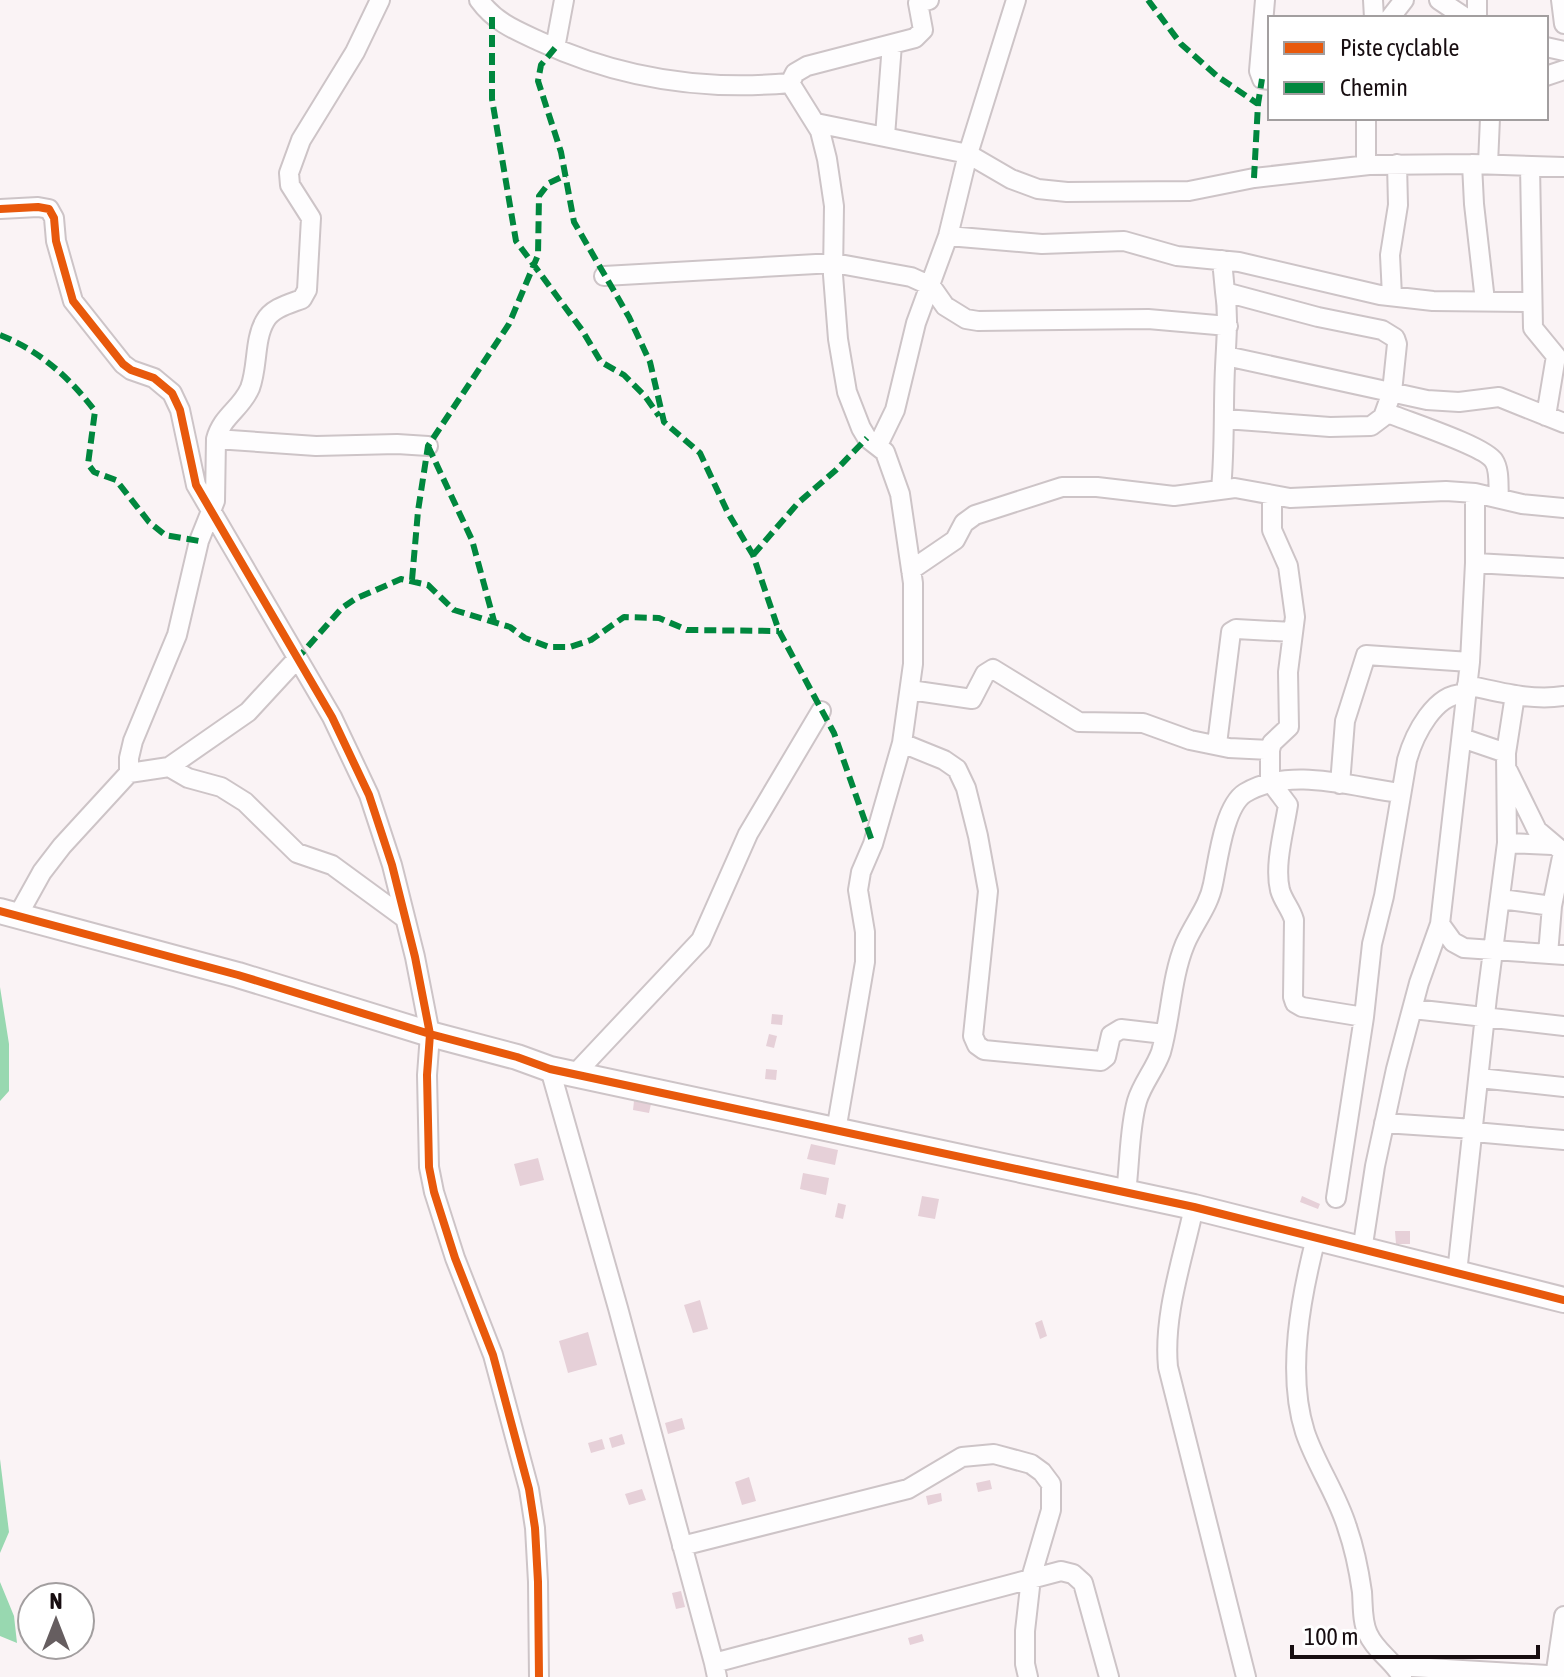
<svg xmlns="http://www.w3.org/2000/svg" width="1564" height="1677" font-family="'Asap Condensed',sans-serif">
<style>
.water{fill:#98d8b0}
.building{fill:#e6d0d8}
.lines{fill:none;stroke-linecap:round;stroke-linejoin:round}
.minor-casing{stroke:#cdc4c7;stroke-width:22}
.tertiary-casing{stroke:#cdc4c7;stroke-width:28}
.minor{stroke:#fefdfe;stroke-width:18}
.tertiary{stroke:#fefdfe;stroke-width:24}
.quiet{stroke:#00873e;stroke-width:6;stroke-dasharray:12 6;stroke-linecap:butt}
.cycleway-casing{stroke:#fff;stroke-width:13}
.cycleway{stroke:#e8590c;stroke-width:8}
</style>
<rect width="100%" height="100%" fill="#faf3f5"/>
<path class="water" d="M0 987 9 1044V1091L0 1101Z
M0 1459 9 1532 0 1553V1582L14 1616 17 1643 0 1636Z"/>
<path class="building" d="M772 1014 783 1015 782 1025 771 1024Z
M769 1034 777 1036 774 1048 766 1046Z
M766 1069 777 1070 776 1080 765 1079Z
M634 1101 651 1104 649 1113 633 1110Z
M811 1144 838 1150 835 1165 807 1159Z
M538 1158 544 1180 520 1186 514 1164Z
M803 1173 829 1178 826 1195 800 1189Z
M922 1196 939 1199 935 1219 918 1216Z
M1302 1196 1320 1204 1318 1209 1300 1202Z
M838 1203 846 1205 843 1219 835 1217Z
M1395 1231H1410V1244H1396Z
M700 1300 708 1329 693 1333 684 1305Z
M1042 1320 1047 1336 1040 1339 1035 1323Z
M588 1332 597 1365 568 1373 559 1341Z
M682 1418 685 1429 668 1434 665 1423Z
M622 1434 625 1444 612 1448 609 1438Z
M602 1439 605 1449 591 1453 588 1443Z
M749 1477 756 1501 742 1505 735 1482Z
M990 1480 992 1489 978 1492 976 1483Z
M642 1489 646 1500 629 1505 625 1494Z
M941 1493 942 1501 928 1505 926 1496Z
M681 1591 685 1607 676 1609 672 1593Z
M922 1634 924 1641 910 1645 908 1638Z"/>
<g class="lines">
<g class="minor-casing">
<path id="minor" d="M479 0C495 22 515 30 539 41 618 78 703 91 790 83L820 131 827 159 834 206 833 275 838 339 847 392 861 428 867 438 885 452 900 494 913 583V664L902 743 873 844 861 872 858 890 865 932V962L836 1131
M1265 0 1259 71 1262 79 1270 80
M1373 0 1374 18
M1439 0 1466 18
M1477 0V18
M1561 0 1564 24
M1390 18 1404 0
M1546 47 1564 51
M555 48 564 0
M1546 76 1564 70
M790 83 795 73 807 66 915 38 923 30 918 3 929 0
M1366 118V165
M816 123 968 154 1011 179 1038 189 1067 192 1189 191 1254 178 1369 165 1472 164 1564 167
M885 136 892 44
M1472 164 1474 204 1485 301
M1488 164 1490 118
M1530 166 1533 328 1556 356 1546 416
M0 209 38 207 49 209 54 218 56 241 73 301 123 364 131 370 154 378 172 393 180 410 196 485 332 717 369 795 392 865 415 957 430 1034 427 1075 429 1167 434 1192 455 1258 493 1355 529 1489 535 1528 538 1582 539 1677
M948 236 1042 244 1124 241 1177 256 1239 262 1380 295 1433 301 1532 302
M1222 260 1225 292 1318 317 1382 330 1395 338 1397 344 1392 392 1383 417 1371 426 1330 427 1225 419
M604 276 834 263 911 277 931 286 945 306 966 319 978 321 1148 319 1228 326
M1392 296 1390 255 1398 205 1397 164
M1226 356 1427 400 1459 402 1499 397 1564 423
M1385 412C1406 421 1485 446 1494 461 1500 470 1498 487 1499 498
M216 439 316 446 397 444 428 446
M878 445 895 410 916 323 948 236 968 154 1016 0
M1221 489C1225 448 1223 409 1225 368 1226 342 1229 318 1225 292
M1272 496V530L1288 566 1295 617 1288 672 1289 727 1272 743 1270 750V781L1288 805C1284 831 1274 865 1280 890 1283 901 1291 909 1294 920L1293 997 1295 1003 1302 1007 1364 1017
M1475 563 1564 568
M911 570 955 540 964 523 975 515 1062 487H1097L1174 496 1235 488 1290 498 1446 491 1475 493 1522 504 1564 508
M1467 685C1499 692 1531 701 1564 696
M910 690 972 699 985 674 993 669 1079 722 1143 723 1190 740 1229 748 1270 750
M1462 738 1506 753
M902 743 944 760 957 769 966 788 978 836 988 891 973 1036 977 1045 984 1050 1101 1061 1106 1057 1111 1035 1121 1029 1164 1034
M1217 744 1231 632 1236 629 1293 632
M169 767 188 778 221 787 245 802 297 853 332 865 403 917
M1508 771 1537 830 1564 853
M129 773 169 767 248 712 296 660
M1340 784 1345 721 1366 655 1470 662
M1507 843 1552 845
M1501 899 1552 906
M17 917 42 872 62 846 129 773V758L133 741 177 635 199 541 215 501 216 439C222 416 241 409 250 388 258 367 254 340 265 321 272 308 289 304 302 299L307 290 311 218 290 185 289 173 301 140 355 52 380 0
M1440 924 1453 942 1464 948 1564 955
M1548 954 1552 906 1563 852
M1413 1009 1564 1026
M550 1069 618 1308 714 1663
M574 1075 701 940 748 834 821 711
M1479 1078 1564 1087
M1384 1123 1474 1129
M1474 1132 1564 1140
M1126 1192C1130 1163 1129 1129 1137 1101 1142 1084 1155 1069 1161 1052 1171 1017 1171 978 1185 944 1194 923 1209 906 1213 884 1218 861 1224 806 1245 793 1289 766 1352 787 1400 793
M1336 1198 1364 1017 1372 944 1384 896 1407 760C1414 735 1435 692 1465 694
M1194 1207C1183 1259 1163 1314 1168 1367L1246 1677
M1316 1238C1301 1296 1286 1373 1305 1432 1316 1465 1337 1494 1347 1527 1354 1547 1359 1571 1362 1592 1363 1606 1362 1622 1368 1634 1376 1652 1393 1660 1402 1677
M1362 1251 1375 1166 1396 1069 1419 983 1440 924 1470 662 1475 563V493
M1457 1273 1487 997 1507 843 1506 753 1515 695
M682 1546 908 1489 962 1457 994 1454 1031 1464 1042 1472 1051 1484V1510L1031 1578 1025 1631V1664L1028 1677
M1395 1666 1564 1676
M717 1677 714 1663 1061 1571 1073 1574 1083 1583 1109 1677
M1555 1677 1564 1616"/>
</g>
<g class="tertiary-casing">
<path id="tertiary" d="M0 911 238 975 430 1034 517 1057 550 1069 1194 1207 1564 1300"/>
</g>
<use href="#minor" class="minor"/>
<use href="#tertiary" class="tertiary"/>
<path class="quiet" d="M1148 0 1181 44 1217 76 1258 104
M492 17V99L516 241 582 330 601 362 624 375 645 396 659 416
M555 48 541 65 538 81 561 152 574 222 629 317 650 362 664 422 700 453 728 513 753 555 779 631 834 733 873 844
M1254 178 1258 104 1262 79
M0 335C40 351 69 377 95 411L88 464 94 472 116 480 149 522 165 535 199 541
M428 446 472 540 494 621
M753 555 798 503 836 470 867 438
M412 580 418 511 428 446 509 324 538 255 539 196 549 183 566 175
M296 660 342 608 355 599 401 579 428 585 454 610 510 627 525 638 549 647H570L591 640 624 617 659 618 687 630 779 631"/>
<g class="cycleway-casing">
<path id="cycleway" d="M0 209 38 207 49 209 54 218 56 241 73 301 123 364 131 370 154 378 172 393 180 410 196 485 332 717 369 795 392 865 415 957 430 1034 427 1075 429 1167 434 1192 455 1258 493 1355 529 1489 535 1528 538 1582 539 1677
M0 911 238 975 430 1034 517 1057 550 1069 1194 1207 1564 1300"/>
</g>
<use href="#cycleway" class="cycleway"/>
</g>
<rect x="1268" y="16" width="280" height="104" fill="#ffffff" stroke="#a29e9f" stroke-width="2"/>
<rect x="1284" y="42" width="40" height="12" fill="#e8590c" stroke="#a29e9f" stroke-width="2"/>
<text x="1340" y="56" font-size="24" fill="#170d10">Piste cyclable</text>
<rect x="1284" y="82" width="40" height="12" fill="#00873e" stroke="#a29e9f" stroke-width="2"/>
<text x="1340" y="96" font-size="24" fill="#170d10">Chemin</text>
<g transform="translate(56 1621)"><circle r="38" fill="#ffffff" stroke="#a29e9f" stroke-width="2"/>
<path d="M0-6L14 30L0 20L-14 30Z" fill="#665e60"/>
<text y="-12" font-size="22" font-weight="bold" text-anchor="middle" fill="#170d10">N</text>
</g>
<path d="M1292 1645v12h246v-12" fill="none" stroke="#170d10" stroke-width="4"/>
<text x="1304" y="1645" font-size="24" fill="#170d10" stroke="#ffffff" stroke-width="6" paint-order="stroke">100 m</text>
</svg>
